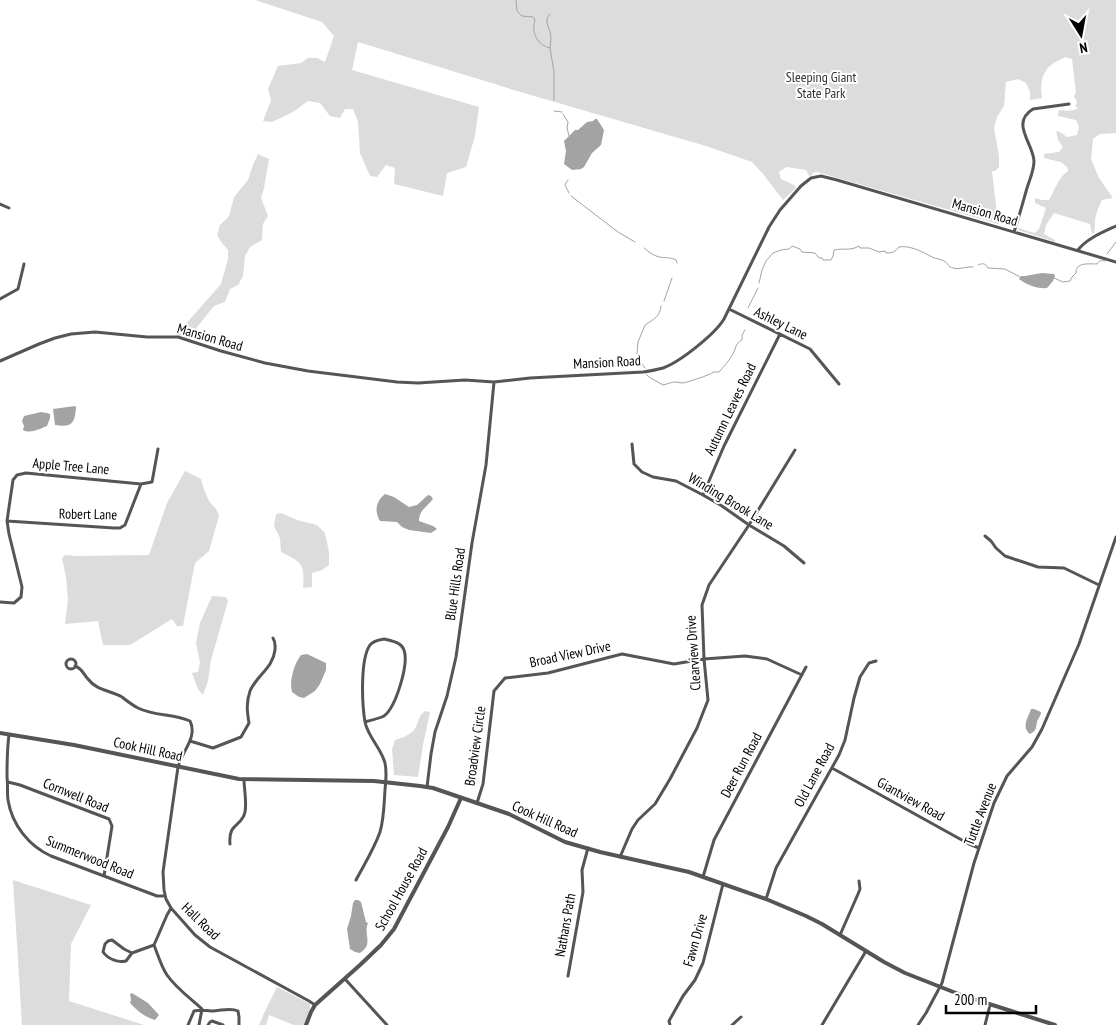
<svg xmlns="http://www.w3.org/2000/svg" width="1116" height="1025" font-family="'PT Sans Narrow',sans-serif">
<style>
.green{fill:#dcdcdc}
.water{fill:#a3a3a3}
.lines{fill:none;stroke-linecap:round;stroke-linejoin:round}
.stream{stroke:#a3a3a3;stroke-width:1}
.minor{stroke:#555;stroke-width:3}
.tertiary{stroke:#555;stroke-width:4}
.labels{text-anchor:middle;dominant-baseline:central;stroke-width:4;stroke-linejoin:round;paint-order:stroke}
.park-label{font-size:14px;fill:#333;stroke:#fff}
.street-label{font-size:14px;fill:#000;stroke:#fff}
</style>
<rect width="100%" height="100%" fill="#fff"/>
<path class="green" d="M255 0H1116V133L1100 134 1093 139 1091 159 1099 178 1113 198 1102 200C1099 206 1096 213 1095 220 1095 225 1095 229 1094 233L1092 234 1090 224 1054 213 1046 225 1044 234 1055 240V242L1018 230V228L1035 233 1039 229 1046 208 1035 203V198L1042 200H1049C1055 190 1058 178 1068 171V168L1061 162 1044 158V154L1059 152 1063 147 1058 140 1056 131 1060 132 1067 137 1077 135 1079 127 1076 120 1058 116 1059 110C1066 111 1071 111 1077 109L1078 107H1075L1077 102 1074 96 1076 93 1072 59 1065 57C1061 60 1054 62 1051 65 1041 73 1040 86 1042 98L1030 100V92L1026 83 1018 79 1006 82 1004 106 997 117 994 128 999 156V167L995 171H992L998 224 817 172 812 173 813 175 809 176 806 170 787 167 779 172 781 179 794 185 796 188 783 200 763 174 752 162 706 146 517 91 358 42 352 70 479 107 475 136 466 167 447 173 443 196 394 184 395 168 386 165 377 177 370 176 360 153 358 122 353 109H345L340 118 330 116 320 103 308 101 293 112 272 122 263 121 271 100 268 89 278 66 301 63 308 58H317L325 62 334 36 322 22Z
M258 154 269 159 264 188 261 198 268 216 263 224 262 240 250 247 245 256 243 276 238 285 230 289 225 302 214 306 189 337 176 335 221 284 228 259V250L222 243 217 235 220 225 229 216 234 197 248 180 253 165Z
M185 471 201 479C203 486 205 493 208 499 212 506 218 509 219 516L209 551 195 563 183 626H177L172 619 130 645H103L98 621 65 624 68 600 66 577 62 558 65 555 76 556 149 555 167 503Z
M281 513 297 520 317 525 325 533 329 552V565L322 570 312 573V587L303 588C305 564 302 562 281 552L280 538 274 526 276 514Z
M212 596 226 597 228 601 211 660 208 681 203 695 198 689 192 673 198 672 200 662 196 643 200 623Z
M425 711 430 712 423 745 418 777 394 775 392 749 395 740C401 738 409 736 414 730 419 723 418 716 425 711Z
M13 880 91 905 71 944 69 1001 144 1025H22Z
M277 987 310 1004V1008L305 1025H294L269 1015 266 1025H259L265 1011Z"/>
<path class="water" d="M595 119H597L604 130 601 145 592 153 584 167 581 169 572 170 564 164 566 151 564 141 575 130H578L587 122 593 121Z
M1042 273 1054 274 1055 276 1053 281 1047 288C1037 289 1027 285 1019 279L1021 276H1025Z
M75 406 76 407C75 423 72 428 55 425L53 409Z
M41 412 47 413 50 414V418L47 426C40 429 30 434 23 430L24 426 22 421 24 416Z
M385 494 394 497 409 507 417 505 428 495 431 496 433 499C427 507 419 510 419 521L433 526 437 529 431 533 409 530 402 527 397 522 380 521C374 511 376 501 385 494Z
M307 654 326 663V670L320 684 315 691 304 698 299 697 292 692C289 681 294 664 301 655Z
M1031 709H1034L1041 712C1041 716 1038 718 1037 722 1036 728 1036 731 1030 734 1021 727 1028 718 1031 709Z
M355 900H358L361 902 366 922 368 923C363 934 374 944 360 953L355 952 350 949 347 929 351 916 353 903Z
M132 993 148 1003 159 1015 155 1020C145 1017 137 1011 130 1003L131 1000 130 994Z"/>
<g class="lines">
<path class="stream" d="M516 0 517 11 522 16 533 17 535 20C531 32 537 45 550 48
M550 14 547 18V23L550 32 551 38 550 48 554 72V100
M554 111 562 112
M563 114 568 122 567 128 569 136
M568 180 565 185 569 193
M571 196 618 232 635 242
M644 248C649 252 652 255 659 257 665 258 670 257 676 260L677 263
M1107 254 1116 242
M978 265C983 263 985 263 988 268L1005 269 1020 277
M1054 278 1063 282 1070 281 1072 277 1076 273C1076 262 1088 264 1097 264 1099 261 1101 260 1105 261
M759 283 762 270 766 261 773 253 781 250 789 249 792 246 800 249 802 252 815 253 819 258H822L823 260H831L833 256 834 250C843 248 851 251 859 246L860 248H869L879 252 885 251 886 253C893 253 895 252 899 247 910 245 923 252 932 257 936 259 941 259 944 261 948 263 948 267 953 268 960 270 966 266 973 267
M664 301 672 278
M748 308 758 288
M637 354 638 342 645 325C654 319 660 317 661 306
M639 360 645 368
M646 374 649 377 663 385C667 384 672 382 675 382 678 382 680 383 683 383 688 382 710 375 714 372H719C724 366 729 361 733 354 736 348 735 344 742 340V335L745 330"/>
<path class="minor" d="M0 204 9 208
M1014 232C1019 217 1023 202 1027 188 1030 179 1034 170 1034 161 1033 143 1010 123 1033 109L1069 104
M1078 250C1086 239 1103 232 1116 226
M0 299 18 289 24 264
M729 309 810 349 839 384
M0 361 39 344 55 338 71 334 95 332 147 337H178L221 351 265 363 308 371 397 382 418 383 465 380 494 382 530 378 643 372C650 371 656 370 663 368 680 362 715 334 724 319L769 227 780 210 801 186 811 178 821 176 837 180 1116 262
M632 444 634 464 642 472 653 477 676 481 703 495 722 506 749 525 784 546 804 563
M703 495 724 446 780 334
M7 521 114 528H120L125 525 141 484
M985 536 991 541 996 548 1005 556 1038 567 1064 568 1099 585
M0 602 14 603 21 597 22 587 9 534 7 521 13 480 17 475 26 473 141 484 152 482 158 449
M384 639C392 641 401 642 404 650 409 664 396 707 384 716 378 719 371 720 365 722 362 704 360 659 370 645 374 640 379 640 384 639Z
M66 664a5 5 0 1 1 10 0a5 5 0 1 1-10 0Z
M75 666C83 669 83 674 88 679 97 691 110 690 122 697 127 701 132 705 138 708 154 716 174 714 190 721 198 737 182 751 178 767
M9 735C7 749 7 763 7 777 8 785 7 793 8 800 12 825 29 846 51 856L157 896H165
M190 741 213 748 241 737 249 723C247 711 246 703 250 691 257 675 273 668 275 650 275 645 276 643 273 638
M178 767 163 872 164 890 166 899 171 908 195 935 210 947 309 1001 315 1005
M832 768 969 844 979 848
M8 782 20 785 109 819 112 826 104 876
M427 787 431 754 435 732 447 696 456 657 472 543 486 465 494 382
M477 803 483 784 494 691 505 678 548 673 622 654 674 664 704 659 745 656 767 659 802 675
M230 844C228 822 242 827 245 812 247 802 244 789 244 779
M620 857 632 829 638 820 655 804 670 779 697 728 708 700 704 659 702 605 709 585 749 525 795 450
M703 877 714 840 806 667
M356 880C364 865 374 849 380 832 384 819 384 804 385 790 386 781 387 772 385 763 381 748 368 737 365 722
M766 899 776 868 839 755 845 740 854 698 860 677 869 663 876 661
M171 908 167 915 154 945C158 955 161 966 167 975 176 988 190 998 202 1009L199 1025
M840 935 858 894 860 889 859 881
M132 953 124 949 112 940 108 941 105 944 103 952C108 959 118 963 126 961L132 953 154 945
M568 976 583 892 582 870 588 848
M345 979 387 1025
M188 1025 194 1011C202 1009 205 1011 212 1011 221 1011 230 1007 238 1011L239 1017V1025
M208 1025 210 1022 212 1021 223 1025
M670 1025 669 1021 683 996 695 980 703 963 723 884
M732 1025 741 1017
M822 1025 866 951
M918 1025 926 1013 942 983 974 863 994 803 1007 776 1032 747 1042 729 1079 644 1116 537
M985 1025 990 1005"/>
<path class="tertiary" d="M0 733 74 745 239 779 374 781 420 786 433 788 509 814 565 842 600 852 689 872 766 899 806 916 822 924 884 962 905 973 961 995 1055 1025
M306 1025 311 1012 315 1005 360 965 381 945 394 929 448 827 461 798"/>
</g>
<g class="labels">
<g class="park-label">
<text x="821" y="77">Sleeping Giant<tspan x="821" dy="16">State Park</tspan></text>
</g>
<g class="street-label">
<text transform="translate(985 212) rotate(16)">Mansion Road</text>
<text transform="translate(781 323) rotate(26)">Ashley Lane</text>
<text transform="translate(210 337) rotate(16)">Mansion Road</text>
<text transform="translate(607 362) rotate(-3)">Mansion Road</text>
<text transform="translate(730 409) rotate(-64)">Autumn Leaves Road</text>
<text transform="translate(71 466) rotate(5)">Apple Tree Lane</text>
<text transform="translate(731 501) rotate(31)">Winding Brook Lane</text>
<text transform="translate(88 514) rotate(1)">Robert Lane</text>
<text transform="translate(455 584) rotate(-82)">Blue Hills Road</text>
<text transform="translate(693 653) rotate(-94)">Clearview Drive</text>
<text transform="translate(570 654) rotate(-12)">Broad View Drive</text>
<text transform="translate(475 746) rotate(-82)">Broadview Circle</text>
<text transform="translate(148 749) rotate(12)">Cook Hill Road</text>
<text transform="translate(741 765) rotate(-62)">Deer Run Road</text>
<text transform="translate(814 775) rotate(-62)">Old Lane Road</text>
<text transform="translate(76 795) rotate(22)">Cornwell Road</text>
<text transform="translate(911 799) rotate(29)">Giantview Road</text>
<text transform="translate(980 814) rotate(-69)">Tuttle Avenue</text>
<text transform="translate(545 819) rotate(24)">Cook Hill Road</text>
<text transform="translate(90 857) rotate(22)">Summerwood Road</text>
<text transform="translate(401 889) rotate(-61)">School House Road</text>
<text transform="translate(201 921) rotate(44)">Hall Road</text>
<text transform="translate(565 925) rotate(-80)">Nathans Path</text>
<text transform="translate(695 940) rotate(-74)">Fawn Drive</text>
</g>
</g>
<g transform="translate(1081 35) rotate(169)" stroke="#ffffff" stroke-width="4" paint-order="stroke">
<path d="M0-4L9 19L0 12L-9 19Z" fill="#000000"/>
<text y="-8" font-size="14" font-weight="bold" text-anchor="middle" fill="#000000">N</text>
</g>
<path d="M946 1005v8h90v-8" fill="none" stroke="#000000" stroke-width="2.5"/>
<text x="954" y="1005" font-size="15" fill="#000000" stroke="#ffffff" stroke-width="4" paint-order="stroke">200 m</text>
</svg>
